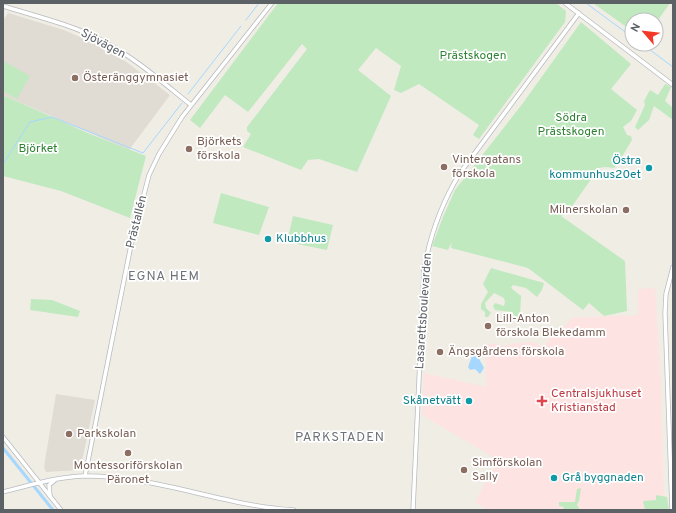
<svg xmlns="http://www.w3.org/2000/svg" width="676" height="513" font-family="Overpass,sans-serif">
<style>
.education{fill:#e0dcd3}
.medical{fill:#fde3e1}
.green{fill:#c0e9c0}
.water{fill:#a6d8ff}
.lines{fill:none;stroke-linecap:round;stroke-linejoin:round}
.stream{stroke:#a6d8ff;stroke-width:1}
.canal{stroke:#a6d8ff;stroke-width:3}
.tertiary-casing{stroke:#b7bbbf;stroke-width:5}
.secondary-casing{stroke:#b8bcc1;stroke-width:5}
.tertiary{stroke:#fff;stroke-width:3.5}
.secondary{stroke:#fff;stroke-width:3.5}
.education-dot{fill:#8d6e63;stroke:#fff;stroke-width:1.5}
.culture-dot{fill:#0f9aa8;stroke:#fff;stroke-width:1.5}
.health-dot{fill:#e0444e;stroke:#fff;stroke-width:1.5}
.labels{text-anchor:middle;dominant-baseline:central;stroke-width:3.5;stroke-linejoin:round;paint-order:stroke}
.street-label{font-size:12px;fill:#5c6166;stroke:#fff}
.park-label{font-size:12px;fill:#2f8233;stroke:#fff}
.education-label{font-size:12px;fill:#785e54;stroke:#fff;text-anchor:start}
.culture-label{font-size:12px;fill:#0d838f;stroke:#fff;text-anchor:end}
.health-label{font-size:12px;fill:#be3a42;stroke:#fff;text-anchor:start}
.neighbourhood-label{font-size:13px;letter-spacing:1px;fill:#6d7378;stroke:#fff}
</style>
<rect width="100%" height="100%" fill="#f0ede5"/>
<path class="education" d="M8 13 64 30 89 41 125 61 170 95 129 150 3 95V21Z
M56 394 95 400 80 470 46 472 44 467Z"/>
<path class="medical" d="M655 288 661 382 664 510H488L475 502 498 460 422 415 424 373 486 387V344H495L506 346 515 343 534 342 544 347 550 337 568 323 570 318 638 315V289Z"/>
<path class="green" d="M278 3H556L566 11 565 22 479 139 473 135 479 125 419 84 401 93 394 90 401 66 376 48 358 70 391 96 357 172 319 159 308 160 301 170 243 147 251 134 247 131V127L307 49 302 44 248 112 225 95 200 128 190 120Z
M593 3H670L656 23V20H632V31Z
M581 22 631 64 611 89 637 110 631 121 623 127 627 135 631 136 632 140 617 165 614 168 605 167 599 168 568 212 561 216 625 261 627 311 604 316 589 303 583 310 528 268 451 248 452 242 448 250 432 246 443 217 455 190 523 103Z
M3 61 30 76 17 99 3 91Z
M665 84 671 87 665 101 673 108V120L654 106 649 120 638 130 635 127 645 105 644 101 650 90 658 95Z
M3 95 90 134 146 156 130 218 61 191 3 176Z
M221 193 269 207 259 235 213 223Z
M293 216 333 225 327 250 287 242Z
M491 268 544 283 542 290 537 297 526 288 513 285 511 288 521 296 520 317 517 319 512 312 495 310 493 306 495 303 504 306 505 302 504 298 494 293 485 303 486 308 491 313 488 317H485V312L481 309V304L488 292 483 284Z
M31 299 52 300 80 311 78 317 30 310Z
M581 488 579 501 577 505 580 510H562L564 507 559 506V502H575L577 489Z
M656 495 667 497 669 510H645L643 501 656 500Z"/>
<path class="water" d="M477 355 484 368 480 374 475 369 470 370 468 367 472 356Z"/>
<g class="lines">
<path class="stream" d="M586 3 632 37
M246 20 259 3
M642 44 673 67
M188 94 241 26
M3 164 30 122 52 117 143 153 182 103"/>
<path class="canal" d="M3 448 53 510"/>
<g class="tertiary-casing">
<path id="tertiary" d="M565 3 673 85
M3 6C35 16 69 24 99 39 133 56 162 82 191 105
M3 437 61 510
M85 476 131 245 149 175 159 154 182 117 272 3
M413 510 424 270C430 235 441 204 460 173L579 13"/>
</g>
<g class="secondary-casing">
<path id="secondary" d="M3 492C30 485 56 477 83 476 155 475 223 506 294 510
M50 496 49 485 55 480
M672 510 665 313 666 294 673 267"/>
</g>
<use href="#tertiary" class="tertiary"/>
<use href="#secondary" class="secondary"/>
</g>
<g class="education-dot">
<circle cx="75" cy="78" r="4"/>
<circle cx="189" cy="149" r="4"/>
<circle cx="444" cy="167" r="4"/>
<circle cx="626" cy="210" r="4"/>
<circle cx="488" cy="326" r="4"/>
<circle cx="440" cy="352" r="4"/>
<circle cx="69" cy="434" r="4"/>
<circle cx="128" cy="453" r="4"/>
<circle cx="464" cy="470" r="4"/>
</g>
<g class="culture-dot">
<circle cx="649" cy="168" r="4"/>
<circle cx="268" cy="239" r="4"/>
<circle cx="469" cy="401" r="4"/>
<circle cx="554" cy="478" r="4"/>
</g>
<path class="health-dot" d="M540 395h4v4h4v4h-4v4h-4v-4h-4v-4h4z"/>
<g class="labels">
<g class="street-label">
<text transform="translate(103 44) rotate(28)">Sjövägen</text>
<text transform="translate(137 222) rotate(-76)">Prästallén</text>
<text transform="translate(424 311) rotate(-86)">Lasarettsboulevarden</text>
</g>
<g class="park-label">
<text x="473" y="56">Prästskogen</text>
<text x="571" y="118">Södra<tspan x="571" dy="14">Prästskogen</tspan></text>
<text x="38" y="149">Björket</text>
</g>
<g class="education-label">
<text x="83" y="78">Österänggymnasiet</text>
<text x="197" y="142">Björkets<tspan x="197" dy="14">förskola</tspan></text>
<text x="452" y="160">Vintergatans<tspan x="452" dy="14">förskola</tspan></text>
<text x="618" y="210" text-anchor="end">Milnerskolan</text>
<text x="496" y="319">Lill-Anton<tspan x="496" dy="14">förskola Blekedamm</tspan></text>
<text x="448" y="352">Ängsgårdens förskola</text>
<text x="77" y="434">Parkskolan</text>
<text x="472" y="463">Simförskolan<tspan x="472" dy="14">Sally</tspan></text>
<text x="128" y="466" text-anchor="middle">Montessoriförskolan<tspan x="128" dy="14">Päronet</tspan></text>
</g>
<g class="culture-label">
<text x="641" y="161">Östra<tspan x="641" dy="14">kommunhus20et</tspan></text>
<text x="276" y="239" text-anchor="start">Klubbhus</text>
<text x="461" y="401">Skånetvätt</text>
<text x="562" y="478" text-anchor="start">Grå byggnaden</text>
</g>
<g class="health-label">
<text x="551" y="394">Centralsjukhuset<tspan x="551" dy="14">Kristianstad</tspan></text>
</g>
<g class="neighbourhood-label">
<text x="164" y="277">EGNA HEM</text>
<text x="340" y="438">PARKSTADEN</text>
</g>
</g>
<rect width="676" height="513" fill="none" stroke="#5c6166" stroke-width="8"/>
<g transform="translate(644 32) rotate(298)"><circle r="19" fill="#ffffff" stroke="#bec0c2"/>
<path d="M0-3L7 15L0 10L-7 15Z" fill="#f43827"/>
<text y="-6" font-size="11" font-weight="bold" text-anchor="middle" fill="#5c6166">N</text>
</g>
</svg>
